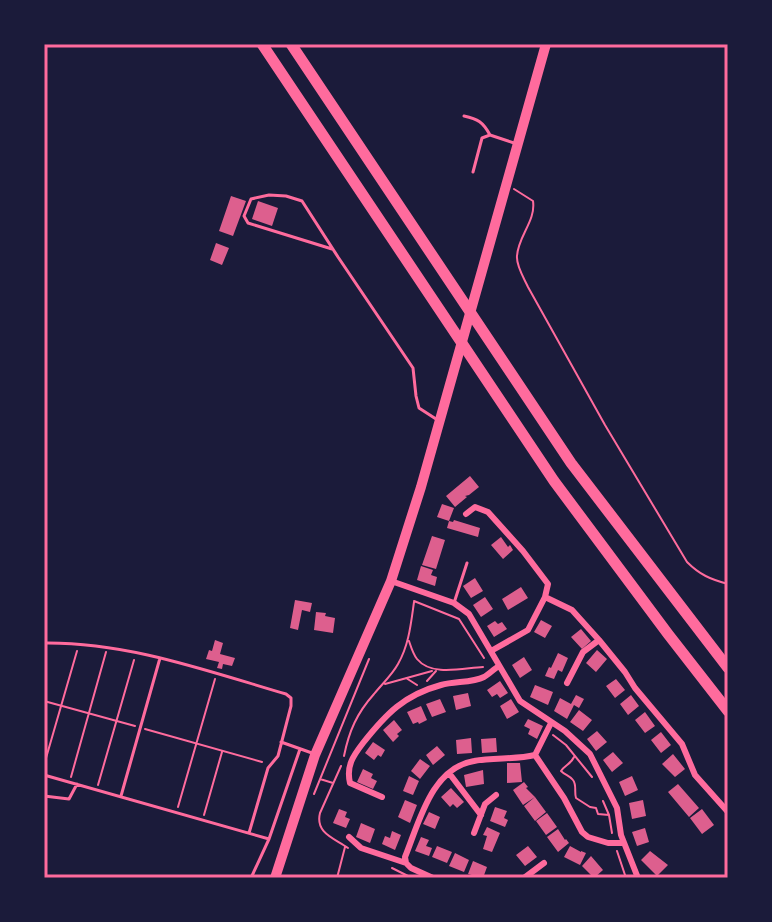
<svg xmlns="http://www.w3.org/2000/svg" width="772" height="922" font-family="'Sofia Sans Condensed',sans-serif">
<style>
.building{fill:#dd5f8e}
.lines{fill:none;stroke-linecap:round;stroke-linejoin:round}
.path{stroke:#ff6b9d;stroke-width:2}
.service{stroke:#ff6b9d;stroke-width:3}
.minor{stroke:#ff6b9d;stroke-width:6}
.trunk{stroke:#ff6b9d;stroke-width:10}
.motorway{stroke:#ff6b9d;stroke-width:11}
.neatline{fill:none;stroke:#ff6b9d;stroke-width:3}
</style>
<rect width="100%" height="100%" fill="#1b1b3a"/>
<path class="building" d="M231 196 246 201 233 236 219 231Z
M258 201 278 208 272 226 252 219Z
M216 243 229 248 222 265 210 260Z
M470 476 479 487 469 495 465 496 467 497 455 507 446 496Z
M442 504 454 508 449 521 437 517Z
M454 520 480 528 478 537 447 528 449 521 453 522Z
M432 536 445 540 436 569 422 565Z
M501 537 508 547 510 545 513 550 503 559 491 545Z
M421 566 433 570 431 575 437 577 435 586 417 580Z
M475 578 483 591 471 598 463 586Z
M521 587 528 598 508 610 502 599Z
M485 597 493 609 481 617 473 605Z
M295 600 312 603 310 612 302 610 298 630 290 628Z
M316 612 326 613 325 616 335 618 333 633 314 630Z
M541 620 552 626 545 638 534 632Z
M495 621 498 624 502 622 507 629 494 637 487 626Z
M581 629 591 641 582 649 571 637Z
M215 640 223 643 220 654 235 658 232 666 223 664 222 669 217 668 219 662 206 659 209 650 212 651Z
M597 650 607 659 596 672 586 663Z
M558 653 568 658 562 672 558 670 554 679 545 676 549 667 551 668Z
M524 657 532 670 520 678 512 665Z
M616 679 625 690 615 698 606 686Z
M500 681 508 693 500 698 497 694 492 697 487 690Z
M535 685 553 692 548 705 530 697Z
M468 693 471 706 456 710 453 696Z
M576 695 584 699 579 708 574 705 567 719 554 711 560 698 571 704Z
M631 695 639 706 628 715 620 704Z
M440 699 446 712 432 717 426 704Z
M511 699 519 712 507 719 500 706Z
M421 706 427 720 419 724 418 722 413 724 407 712Z
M579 710 592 720 583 731 570 722Z
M645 712 655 726 645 733 635 720Z
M528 719 543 726 537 739 528 734 530 729 524 726Z
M394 720 402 730 397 734 399 736 393 742 383 730Z
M597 731 607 742 596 751 587 739Z
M661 732 671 745 661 753 651 740Z
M471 738 472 753 457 754 456 740Z
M496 738 497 752 482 753 481 739Z
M373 742 385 750 381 757 378 755 374 760 365 753Z
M437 746 445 755 433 765 426 755Z
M613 752 623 763 612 772 603 760Z
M673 754 685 769 675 777 662 764Z
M420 759 430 766 420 779 411 771Z
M507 763H520L522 782 507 783Z
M363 769 373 774 371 778 377 781 373 789 357 782Z
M483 770 484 784 466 787 464 775Z
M409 776 419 781 413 795 403 791Z
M632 776 638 790 625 796 619 782Z
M524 782 528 787 526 788 535 797 523 805 513 790Z
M678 784 699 808 689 817 668 792Z
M451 788 464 802 457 808 453 804 450 807 441 797Z
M535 797 546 812 535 821 524 806Z
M405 800 417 805 410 823 398 817Z
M643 800 646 816 632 819 629 803Z
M495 807 507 811 504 818 508 820 505 827 490 821Z
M339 809 347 812 345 817 350 819 346 828 333 823Z
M702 809 714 825 702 834 690 818Z
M429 812 440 817 435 829 423 824Z
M547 813 557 827 546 835 536 821Z
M361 823 375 829 370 843 356 837Z
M487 827 500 833 492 852 483 849 487 836 483 835Z
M645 828 649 842 637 846 632 832Z
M558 829 565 840 566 839 569 843 558 852 547 837Z
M392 831 401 835 395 850 382 844 385 836 390 838Z
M421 837 429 840 426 846 432 848 429 856 415 851Z
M437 846 452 852 447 863 432 857Z
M528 846 537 857 525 866 516 855Z
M570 846 581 852V851L586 853 580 865 564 857Z
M650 851 668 865 657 876 641 860Z
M455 853 469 860 464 872 449 866Z
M591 856 603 870 594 878 582 866Z
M473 861 487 867 483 878 468 874Z"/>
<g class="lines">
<path class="path" d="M514 189 533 201C536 221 518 236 517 256 516 266 524 278 528 287L605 425 687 562C700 575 710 579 728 584
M414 601 459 619 484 658
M409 641C411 647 413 654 417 659 432 677 463 668 483 667
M406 678 417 685
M427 681 436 671
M385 684 432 671
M44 701 135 726
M145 729 262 762
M553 735 566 745 592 777
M344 756C349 731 357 713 374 694 382 684 392 675 398 664 409 645 411 623 414 602
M574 757C571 764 565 765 561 771 565 775 570 776 573 780 577 785 574 792 576 798L590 807 596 808 598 814 609 815
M44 765 77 651
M341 766 320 813C315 833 334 838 348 848
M71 777 106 652
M320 779 333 783
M98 785 134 660
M314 794 369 659
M603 801 609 815 612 833
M178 807 215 679
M204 815 222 752
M617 851 626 878
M392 868 408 876
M337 878 345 847"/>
<path class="service" d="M464 116C478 119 483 122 490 135
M473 172 482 138 490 135 514 143
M332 249 248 223 244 216 251 199 269 195 286 196 302 201 338 257 413 368 416 396 419 408 436 419
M454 603 467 563
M44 643C128 642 207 671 286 694L291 698V706L278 756 268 768 249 833
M281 742 312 753
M44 775 269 839
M44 796 69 799 77 784
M121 796 160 658
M251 878 269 839 300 749"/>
<path class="minor" d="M466 514 475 507 488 512 523 551 548 584 545 597
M391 581 454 603 469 614 520 701 565 731 590 754 617 808 621 835 638 878
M491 651 528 630 545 597 572 610 599 640 625 672 635 688 682 744 695 775 728 812
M567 683 583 652 599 640
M535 755 564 798 582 832 588 837 608 843H623
M449 773 481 815
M382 797 350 783C346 766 353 756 363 743 386 714 404 695 441 685 455 681 472 683 484 677 489 674 494 669 499 666
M474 833 485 804 496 795
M349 837 361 848 406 863
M433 878 411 868 406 863 405 857C419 823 431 768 474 761 494 757 515 760 535 755L551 723
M524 878 544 863"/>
<path class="trunk" d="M275 878 315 755 391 581 421 487 546 44"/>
<path class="motorway" d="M262 44 554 481 668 634 728 711
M291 44 571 463 728 668"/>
</g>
<rect width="772" height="922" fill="none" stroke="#1b1b3a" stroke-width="92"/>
<rect x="46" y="46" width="680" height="830" class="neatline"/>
</svg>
